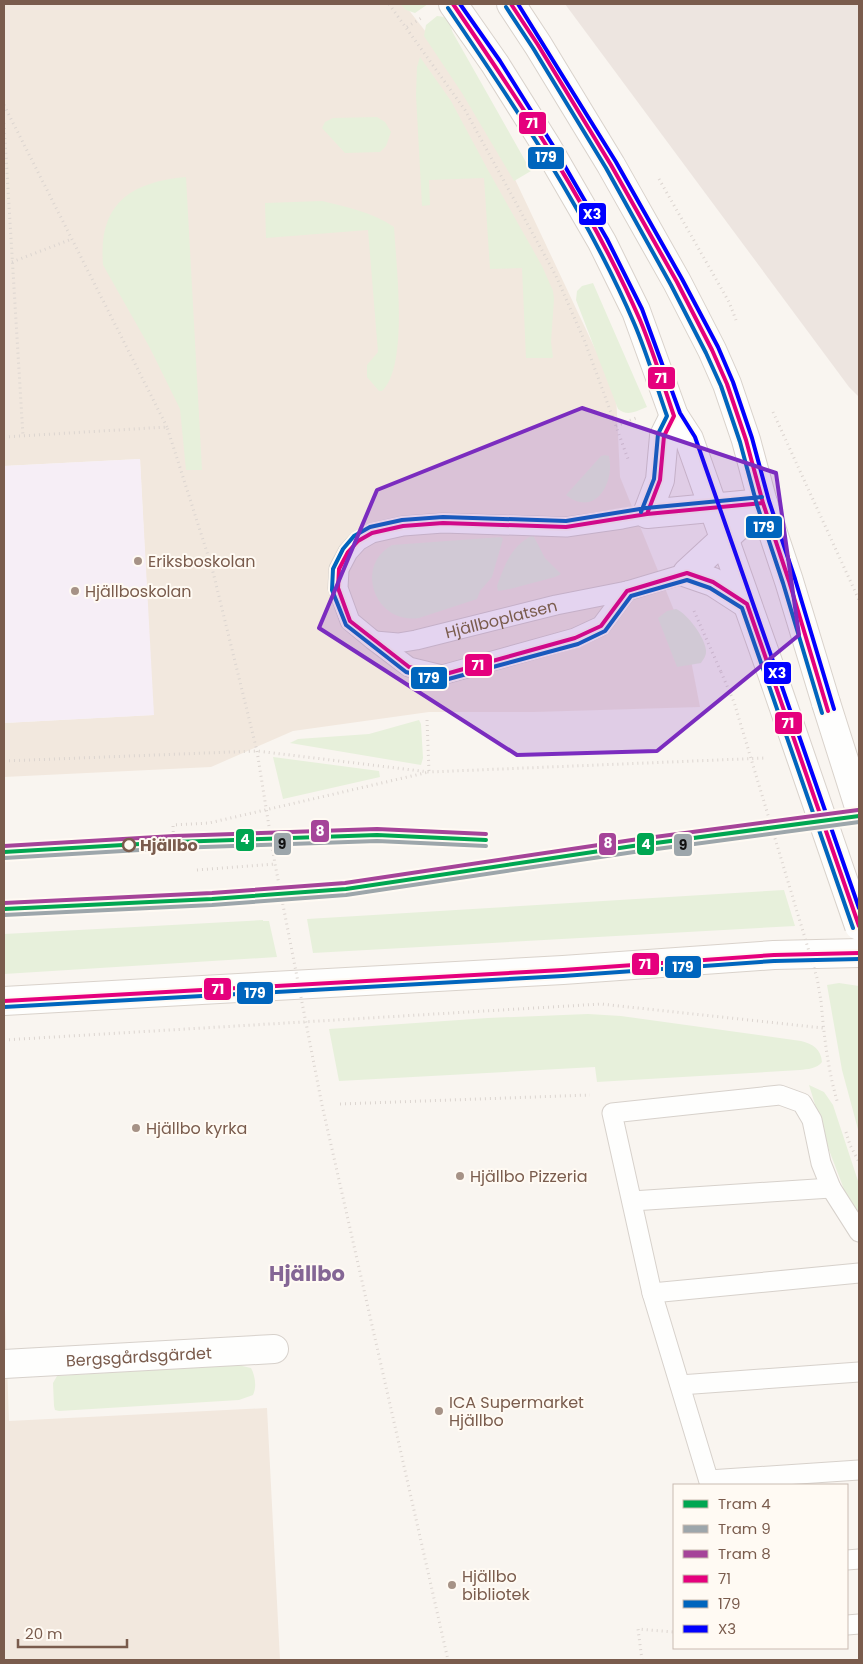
<svg xmlns="http://www.w3.org/2000/svg" width="863" height="1664" font-family="Poppins,sans-serif">
<style>
.residential{fill:#f2e8de}
.industrial{fill:#ede5e0}
.education{fill:#f6eef6}
.green{fill:#e7f0db}
.lines{fill:none;stroke-linecap:round;stroke-linejoin:round}
.lane-casing{stroke:#d7d1cb;stroke-width:21}
.street-casing{stroke:#d7d1cb;stroke-width:30}
.secondary-casing{stroke:#d9d2cb;stroke-width:30}
.path{stroke:#dcd5d0;stroke-width:3;stroke-dasharray:1 4;stroke-linecap:butt}
.lane{stroke:#fefefd;stroke-width:19}
.street{stroke:#fefefd;stroke-width:28}
.secondary{stroke:#fefefd;stroke-width:28}
.secondary-bridge-casing{stroke:#d9d2cb;stroke-width:30;stroke-linecap:butt}
.path-bridge{stroke:#dcd5d0;stroke-width:3;stroke-dasharray:1 4;stroke-linecap:butt}
.secondary-bridge{stroke:#fefefd;stroke-width:28}
.bus-1-casing{stroke:#fffaf3;stroke-width:8}
.bus-2-casing{stroke:#fffaf3;stroke-width:8}
.bus-3-casing{stroke:#fffaf3;stroke-width:8}
.bus-1{stroke:#e5007d;stroke-width:4}
.bus-2{stroke:#0065bd;stroke-width:4}
.bus-3{stroke:#00f;stroke-width:4}
.tram-1-casing{stroke:#fffaf3;stroke-width:8}
.tram-2-casing{stroke:#fffaf3;stroke-width:8}
.tram-3-casing{stroke:#fffaf3;stroke-width:8}
.tram-1{stroke:#00a651;stroke-width:4}
.tram-2{stroke:#9da6ab;stroke-width:4}
.tram-3{stroke:#a54499;stroke-width:4}
.marked{fill:#7b2cbf;fill-opacity:0.2;stroke:#7b2cbf;stroke-width:4;stroke-linejoin:round}
.poi-dot{fill:#a69286;stroke:#fffaf3;stroke-width:2}
.stop-dot{fill:#fffaf3;stroke:#7a5c4d;stroke-width:2.5}
.labels{text-anchor:middle;dominant-baseline:central;stroke-width:4;stroke-linejoin:round;paint-order:stroke}
.poi-label{font-size:16px;fill:#7a5c4d;stroke:#fffaf3;text-anchor:start}
.street-label{font-size:16px;fill:#7a5c4d;stroke:#fffaf3}
.stop-label{font-size:16px;font-weight:bold;fill:#7a5c4d;stroke:#fffaf3;text-anchor:start}
.district-label{font-size:21px;font-weight:bold;fill:#846695;stroke:#fffaf3}
.line-badge{stroke:#fffaf3;stroke-width:2}
.badge-label{font-size:14px;text-anchor:middle;font-weight:bold;fill:#fff}
.pale-badge-label{font-size:14px;text-anchor:middle;font-weight:bold;fill:#111}
</style>
<rect width="100%" height="100%" fill="#f9f5f0"/>
<path class="residential" d="M4 4H404L466 83 512 173 616 393 620 477 688 645 700 707 534 712H429L293 731 211 767 4 777V723L153 715 140 459 4 466Z
M4 1282 9 1421 267 1408 280 1660H4Z"/>
<path class="industrial" d="M565 4H859V397L849 387Z"/>
<path class="education" d="M140 459 154 715 4 723V466Z"/>
<path class="green" d="M400 4H428L415 13 406 10Z
M437 16C450 17 449 22 453 33L531 171 514 181 462 93 424 36 426 25Z
M420 57 451 101 489 172 542 266 553 291 554 299 551 342 553 357 552 358H526L522 268 490 269 484 178 429 180 430 205 422 206 416 95 417 67Z
M377 117 385 122 391 132 386 146 380 152 345 153 322 128 325 122 333 118Z
M186 177 202 470H186L180 409 150 348 103 265C98 205 129 182 186 177Z
M322 201C347 207 372 212 394 227 396 264 409 366 382 391H379L367 377V365L378 352 368 230 266 238 265 203Z
M593 283 647 407C636 411 628 417 618 409L576 300 577 291 582 286Z
M605 455 609 456C615 483 595 518 566 495L601 456Z
M533 535 545 558 561 574 555 577 510 589 498 591 497 586C505 564 511 546 533 535Z
M501 537 503 539 492 577 480 591 477 599 419 618C376 625 353 567 392 545Z
M676 609C687 613 707 640 706 652 706 656 703 660 701 663L677 667 658 618 667 611Z
M419 720 421 724 423 758 421 765 290 743 298 739 369 734Z
M273 757 379 771 380 777 283 799Z
M784 890 795 926 313 953 307 919Z
M263 920V921H269L277 957 4 974V934Z
M839 983 859 986V1133L842 1070 827 985Z
M588 1014 621 1016 801 1041C813 1044 821 1049 822 1062 817 1069 807 1069 800 1070L597 1082 595 1067 339 1081 329 1029 488 1018Z
M809 1085 824 1092 833 1105 859 1184V1217L845 1192 829 1150Z
M238 1365 251 1368C255 1375 257 1387 253 1395L239 1400 59 1411 55 1410 54 1406 53 1383 57 1376Z"/>
<g class="lines">
<g class="lane-casing">
<g id="lane">
<path d="M627 591 601 626 575 638 442 675 409 667 373 640 350 621 338 588 339 569 348 552 358 541 372 533 403 526 443 523 566 527 622 519 647 514"/>
<path id="s1" d="M375 641 398 643 416 640 556 605 627 591 687 573"/>
<path d="M632 1201 831 1188"/>
<path d="M652 1293 859 1273"/>
<path d="M680 1385 859 1372"/>
<path d="M709 1480 859 1470"/>
<path d="M710 1485 652 1293 612 1113 780 1095 802 1103 812 1120 821 1163 831 1188 859 1232"/>
<path d="M847 1560 859 1559"/>
<path d="M847 1625 859 1624"/>
</g>
</g>
<g class="street-casing">
<g id="street">
<path d="M674 416 664 436 660 480 647 514 763 503"/>
<path d="M747 604 713 582 687 573 763 503"/>
<path id="s2" d="M4 1364 274 1349"/>
</g>
</g>
<g class="secondary-casing">
<path id="secondary" d="M453 4 495 64 547 147 602 242 636 311 674 416 689 439 774 679
M511 4 538 45 611 165 677 282 712 350 727 384 746 440 763 503 789 581 826 703
M4 1001 563 970 774 955 859 953"/>
</g>
<path class="path" d="M389 4 465 110 556 276 585 342 628 459
M407 27 423 17
M4 105 167 427
M4 123 23 436
M659 179 729 302 736 320
M12 262 72 239
M773 412 859 600
M616 426 636 418
M4 437 167 427 212 568 257 751
M694 611 721 672
M4 761 257 751 429 772 766 758
M174 852 173 825 209 823 429 772 427 719
M197 870 275 864
M821 1001C824 1036 828 1071 838 1104
M4 1040 601 1004 823 1028
M340 1104 590 1095
M322 1105 448 1660
M846 1132 850 1145 859 1162
M642 1660 638 1629 674 1632"/>
<use href="#lane" class="lane"/>
<use href="#street" class="street"/>
<use href="#secondary" class="secondary"/>
<g class="secondary-bridge-casing">
<path id="secondary-bridge" d="M774 679 859 926
M826 703 859 807"/>
</g>
<path class="path-bridge" d="M721 672 734 702 817 978 821 1001
M257 751 275 864 322 1105"/>
<use href="#secondary-bridge" class="secondary-bridge"/>
<g class="bus-1-casing">
<path id="bus-1" d="M453 4C522 105 591 208 640 320 653 351 663 384 674 416L664 436 660 480 647 514
M511 4 538 45 611 165 677 282 712 350 727 384 746 440 763 503 789 581 828 711
M763 503 647 514 566 527 443 523 403 526 372 533 358 541 348 552 339 569 338 588 350 621 409 667 442 675 575 638 601 626 627 591 687 573 713 582 747 604 859 926
M4 1001 563 970 774 955 859 953"/>
</g>
<g class="bus-2-casing">
<path id="bus-2" d="M506 7 533 48 606 168 671 285 706 353 721 386 740 442 757 505 783 583 822 713
M448 8C516 108 586 211 634 323 647 353 656 385 667 416L658 434 654 479 641 512
M762 497 646 508 566 521 443 517 402 520 370 527 354 536 343 549 333 569 332 590 346 625 406 672 441 681 578 644 605 631 631 596 687 580 710 588 742 608 853 928
M4 1007 563 976 774 961 859 959"/>
</g>
<g class="bus-3-casing">
<path id="bus-3" d="M460 4 500 61 552 144 607 239 642 309 680 413 695 437 859 908
M518 4 616 162 682 279 718 347 733 382 752 438 769 501 795 579 834 709"/>
</g>
<use href="#bus-1" class="bus-1"/>
<use href="#bus-2" class="bus-2"/>
<use href="#bus-3" class="bus-3"/>
<g class="tram-1-casing">
<path id="tram-1" d="M4 852 174 842 377 835 486 840
M4 909 212 899 346 889 633 846 859 816"/>
</g>
<g class="tram-2-casing">
<path id="tram-2" d="M4 858 174 848 377 841 486 846
M4 915 212 905 346 895 634 852 859 822"/>
</g>
<g class="tram-3-casing">
<path id="tram-3" d="M4 846 174 836 377 829 486 834
M4 903 212 893 345 883 632 840 858 810"/>
</g>
<use href="#tram-1" class="tram-1"/>
<use href="#tram-2" class="tram-2"/>
<use href="#tram-3" class="tram-3"/>
</g>
<path class="marked" d="M582 408 776 473 799 635 657 751 517 755 319 628 377 490Z"/>
<g class="poi-dot">
<circle cx="138" cy="561" r="5"/>
<circle cx="75" cy="591" r="5"/>
<circle cx="136" cy="1128" r="5"/>
<circle cx="460" cy="1176" r="5"/>
<circle cx="439" cy="1411" r="5"/>
<circle cx="452" cy="1585" r="5"/>
</g>
<circle class="stop-dot" cx="129" cy="845" r="6"/>
<g class="labels">
<g class="poi-label">
<text x="148" y="561">Eriksboskolan</text>
<text x="85" y="591">Hjällboskolan</text>
<text x="146" y="1128">Hjällbo kyrka</text>
<text x="470" y="1176">Hjällbo Pizzeria</text>
<text x="449" y="1402">ICA Supermarket<tspan x="449" dy="18">Hjällbo</tspan></text>
<text x="462" y="1576">Hjällbo<tspan x="462" dy="18">bibliotek</tspan></text>
</g>
<g class="street-label">
<text stroke="none"><textPath href="#s1" startOffset="129">Hjällboplatsen</textPath></text>
<text stroke="none"><textPath href="#s2" startOffset="135">Bergsgårdsgärdet</textPath></text>
</g>
<g class="stop-label">
<text x="140" y="845">Hjällbo</text>
</g>
<g class="district-label">
<text x="307" y="1273">Hjällbo</text>
</g>
</g>
<g class="line-badge">
<rect x="518" y="111" width="29" height="24" rx="5" fill="#e5007d"/>
<rect x="527" y="146" width="38" height="24" rx="5" fill="#0065bd"/>
<rect x="578" y="202" width="29" height="24" rx="5" fill="#00f"/>
<rect x="647" y="366" width="29" height="24" rx="5" fill="#e5007d"/>
<rect x="745" y="515" width="38" height="24" rx="5" fill="#0065bd"/>
<rect x="464" y="653" width="29" height="24" rx="5" fill="#e5007d"/>
<rect x="763" y="661" width="29" height="24" rx="5" fill="#00f"/>
<rect x="410" y="666" width="38" height="24" rx="5" fill="#0065bd"/>
<rect x="774" y="711" width="29" height="24" rx="5" fill="#e5007d"/>
<rect x="310" y="819" width="20" height="24" rx="5" fill="#a54499"/>
<rect x="235" y="828" width="20" height="24" rx="5" fill="#00a651"/>
<rect x="598" y="832" width="19" height="24" rx="5" fill="#a54499"/>
<rect x="273" y="832" width="19" height="24" rx="5" fill="#9da6ab"/>
<rect x="636" y="832" width="19" height="24" rx="5" fill="#00a651"/>
<rect x="673" y="833" width="20" height="24" rx="5" fill="#9da6ab"/>
<rect x="631" y="952" width="29" height="24" rx="5" fill="#e5007d"/>
<rect x="664" y="955" width="38" height="24" rx="5" fill="#0065bd"/>
<rect x="203" y="977" width="29" height="24" rx="5" fill="#e5007d"/>
<rect x="236" y="981" width="38" height="24" rx="5" fill="#0065bd"/>
</g>
<g class="badge-label">
<text x="532" y="128">71</text>
<text x="546" y="162">179</text>
<text x="592" y="219">X3</text>
<text x="661" y="383">71</text>
<text x="764" y="532">179</text>
<text x="478" y="670">71</text>
<text x="777" y="678">X3</text>
<text x="429" y="683">179</text>
<text x="788" y="728">71</text>
<text x="320" y="836">8</text>
<text x="245" y="844">4</text>
<text x="608" y="848">8</text>
<text x="646" y="849">4</text>
<text x="645" y="969">71</text>
<text x="683" y="972">179</text>
<text x="218" y="994">71</text>
<text x="255" y="998">179</text>
</g>
<g class="pale-badge-label">
<text x="282" y="849">9</text>
<text x="683" y="850">9</text>
</g>
<rect width="863" height="1664" fill="none" stroke="#7a5c4d" stroke-width="10"/>
<rect x="673" y="1484" width="175" height="165" fill="#fffaf3" stroke="#cabbb1"/>
<rect x="683" y="1500" width="25" height="8" fill="#00a651" stroke="#cabbb1"/>
<text x="718" y="1509" font-size="15" fill="#7a5c4d">Tram 4</text>
<rect x="683" y="1525" width="25" height="8" fill="#9da6ab" stroke="#cabbb1"/>
<text x="718" y="1534" font-size="15" fill="#7a5c4d">Tram 9</text>
<rect x="683" y="1550" width="25" height="8" fill="#a54499" stroke="#cabbb1"/>
<text x="718" y="1559" font-size="15" fill="#7a5c4d">Tram 8</text>
<rect x="683" y="1575" width="25" height="8" fill="#e5007d" stroke="#cabbb1"/>
<text x="718" y="1584" font-size="15" fill="#7a5c4d">71</text>
<rect x="683" y="1600" width="25" height="8" fill="#0065bd" stroke="#cabbb1"/>
<text x="718" y="1609" font-size="15" fill="#7a5c4d">179</text>
<rect x="683" y="1625" width="25" height="8" fill="#0000ff" stroke="#cabbb1"/>
<text x="718" y="1634" font-size="15" fill="#7a5c4d">X3</text>
<path d="M18 1639v8h109v-8" fill="none" stroke="#7a5c4d" stroke-width="2.5"/>
<text x="25" y="1639" font-size="15" fill="#7a5c4d" stroke="#fffaf3" stroke-width="4" paint-order="stroke">20 m</text>
</svg>
